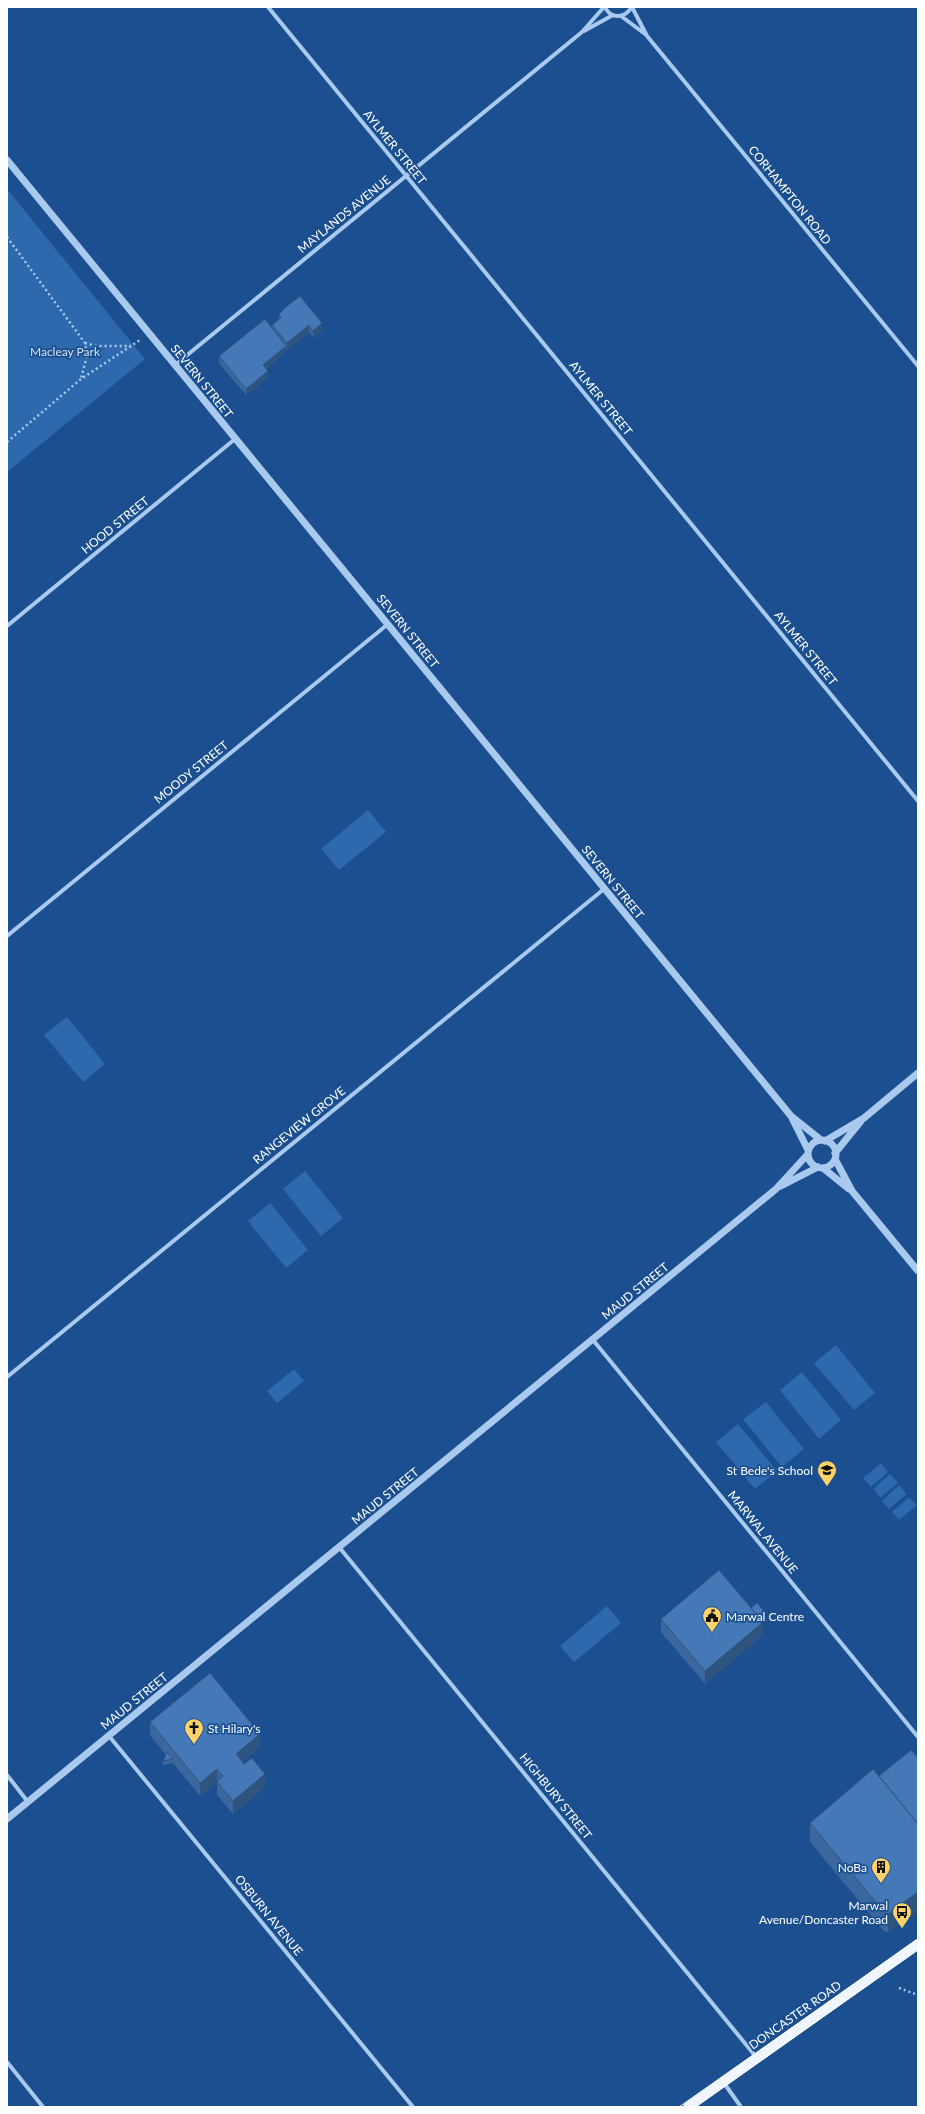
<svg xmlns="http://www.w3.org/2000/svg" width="925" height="2114" font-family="Lato,sans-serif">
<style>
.green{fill:#2e69ad}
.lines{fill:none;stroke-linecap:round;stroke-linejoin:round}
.path{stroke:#a9c9ee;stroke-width:2.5;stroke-dasharray:2 3;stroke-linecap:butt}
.minor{stroke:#a9c9ee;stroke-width:4}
.tertiary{stroke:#a9c9ee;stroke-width:7}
.primary{stroke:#f0f6ff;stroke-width:10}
.tram{stroke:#fff;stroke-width:1}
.wall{fill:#3a679d}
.shaded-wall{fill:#305480}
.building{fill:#4478b7;stroke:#305480}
.labels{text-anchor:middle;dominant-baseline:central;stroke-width:3.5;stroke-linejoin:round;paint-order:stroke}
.street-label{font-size:12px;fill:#fff;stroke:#1b4f8f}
.park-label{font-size:12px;fill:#cfe3fa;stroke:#1b4f8f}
.poi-label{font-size:12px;fill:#fff;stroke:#1b4f8f;text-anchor:end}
</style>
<rect width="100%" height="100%" fill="#1b4f8f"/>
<path class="green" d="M7 189 145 359 7 472Z
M368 810 386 832 339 870 321 849Z
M67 1017 105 1064 83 1082 44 1035Z
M305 1171 343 1218 321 1236 283 1189Z
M270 1203 308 1250 286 1268 248 1221Z
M836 1345 875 1393 854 1410 814 1363Z
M294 1369 304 1381 277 1403 267 1391Z
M802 1372 841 1420 819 1439 780 1390Z
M766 1402 804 1449 782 1467 743 1419Z
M738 1424 777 1471 755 1489 716 1442Z
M881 1463 888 1472 871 1487 863 1478Z
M890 1474 898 1483 880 1498 873 1489Z
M899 1485 907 1494 889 1509 882 1501Z
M909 1497 917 1505 899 1520 892 1512Z
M607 1606 621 1623 574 1662 560 1646Z"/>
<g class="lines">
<path class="path" d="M7 237 85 343 87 355 81 379
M85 343 96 346H131
M7 442 81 379 140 340
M899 1988 918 1995"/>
<path class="minor" d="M268 7 918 801
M605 7C611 20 625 18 632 7
M632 7 647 36 918 366
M621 16 645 34
M584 31 613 15
M175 365 582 32 604 7
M7 626 235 439
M7 936 388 624
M593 1340 918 1737
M7 1377 604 889
M339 1547 757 2058
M109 1736 413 2107
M7 1775 28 1802
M7 2062 43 2107
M724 2083 741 2107"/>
<path class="tertiary" d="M7 160 791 1116 821 1140
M792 1118 808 1150
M808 1154a14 14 0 1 1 28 0a14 14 0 1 1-28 0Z
M825 1141 864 1118 918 1073
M835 1153 861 1121
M835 1159 852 1191 918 1271
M823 1168 849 1189
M781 1186 818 1167
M7 1819 776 1189 808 1154"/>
<path class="primary" d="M688 2107 918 1944"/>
<path class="tram" d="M679 2107 918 1939
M695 2107 918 1950"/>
</g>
<path class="wall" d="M279 314 322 330 313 337 309 332 287 350 286 349V352L266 369 268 378 246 395 219 363V356L272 328V325L279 319Z
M751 1608 765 1615 760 1619 763 1635 705 1684 661 1632V1619Z
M150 1722 260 1747 242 1762 265 1787 233 1814 217 1795V1782L200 1796 173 1763 163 1765V1761L166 1755 150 1735Z
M918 1758 888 1932 884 1931 810 1842V1823L879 1776Z"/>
<path class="shaded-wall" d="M322 323V330L313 337V331Z
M309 325V332L287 350V343Z
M286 346V352L263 371V365Z
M268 371V378L246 395V389Z
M765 1612V1615L754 1624V1621Z
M763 1622V1635L705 1684V1671Z
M260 1734V1747L236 1767V1754Z
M217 1769V1782L200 1796V1783Z
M265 1774V1787L233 1814V1801Z
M918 1892V1911L888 1932V1914Z"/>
<path class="building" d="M300 296 322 323 313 331 309 325 287 343 272 325 281 317 279 314 286 307Z
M265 319 286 346 263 365 268 371 246 389 219 356Z
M719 1570 763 1622 705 1671 661 1619Z
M757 1603 765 1612 758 1617 751 1608Z
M210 1673 260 1734 236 1754 244 1764 252 1758 265 1774 233 1801 217 1782 223 1776 217 1769 200 1783 150 1722Z
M911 1750 918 1758V1824L879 1776Z
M167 1752 173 1759 163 1761Z
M873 1769 918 1824V1892L888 1914 884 1912 810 1823Z"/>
<defs>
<g id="school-pin" transform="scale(1)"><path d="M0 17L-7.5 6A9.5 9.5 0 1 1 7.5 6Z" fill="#ffd166" stroke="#1b4f8f"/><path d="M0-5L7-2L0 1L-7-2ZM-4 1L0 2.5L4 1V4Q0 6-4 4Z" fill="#111"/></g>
<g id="civic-pin" transform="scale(1)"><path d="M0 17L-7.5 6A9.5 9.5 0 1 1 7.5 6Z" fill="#ffd166" stroke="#1b4f8f"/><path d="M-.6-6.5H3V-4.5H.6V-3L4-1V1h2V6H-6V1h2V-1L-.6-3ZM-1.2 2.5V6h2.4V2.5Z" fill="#111"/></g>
<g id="church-pin" transform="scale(1)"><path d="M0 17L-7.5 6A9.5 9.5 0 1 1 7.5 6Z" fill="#ffd166" stroke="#1b4f8f"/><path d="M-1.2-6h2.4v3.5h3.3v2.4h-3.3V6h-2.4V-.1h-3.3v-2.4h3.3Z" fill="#111"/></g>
<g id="building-pin" transform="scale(1)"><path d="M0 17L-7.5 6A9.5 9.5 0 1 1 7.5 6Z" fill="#ffd166" stroke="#1b4f8f"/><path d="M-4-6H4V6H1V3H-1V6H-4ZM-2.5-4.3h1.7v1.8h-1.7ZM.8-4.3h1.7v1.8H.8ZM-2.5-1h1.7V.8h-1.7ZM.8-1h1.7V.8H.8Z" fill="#111"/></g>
<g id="bus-pin" transform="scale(1)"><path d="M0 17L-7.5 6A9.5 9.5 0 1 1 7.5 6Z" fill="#ffd166" stroke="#1b4f8f"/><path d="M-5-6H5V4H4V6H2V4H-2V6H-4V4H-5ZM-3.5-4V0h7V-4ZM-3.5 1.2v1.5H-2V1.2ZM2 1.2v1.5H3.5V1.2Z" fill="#111"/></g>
</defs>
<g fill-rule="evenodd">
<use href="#school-pin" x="827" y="1470"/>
<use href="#civic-pin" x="712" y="1616"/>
<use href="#church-pin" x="194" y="1728"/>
<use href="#building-pin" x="881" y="1867"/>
<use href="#bus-pin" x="902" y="1912"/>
</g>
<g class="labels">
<g class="street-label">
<text transform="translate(395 147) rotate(51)">AYLMER STREET</text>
<text transform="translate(790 195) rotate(51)">CORHAMPTON ROAD</text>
<text transform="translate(344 214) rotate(-39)">MAYLANDS AVENUE</text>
<text transform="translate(202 381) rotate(51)">SEVERN STREET</text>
<text transform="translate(601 398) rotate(51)">AYLMER STREET</text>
<text transform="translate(115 525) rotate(-39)">HOOD STREET</text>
<text transform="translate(408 631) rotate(51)">SEVERN STREET</text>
<text transform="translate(806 648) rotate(51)">AYLMER STREET</text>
<text transform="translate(191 772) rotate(-39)">MOODY STREET</text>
<text transform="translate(613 882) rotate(51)">SEVERN STREET</text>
<text transform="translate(299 1125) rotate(-39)">RANGEVIEW GROVE</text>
<text transform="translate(635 1291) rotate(-39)">MAUD STREET</text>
<text transform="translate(385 1496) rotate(-39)">MAUD STREET</text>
<text transform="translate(763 1532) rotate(51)">MARWAL AVENUE</text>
<text transform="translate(134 1701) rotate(-39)">MAUD STREET</text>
<text transform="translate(556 1796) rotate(51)">HIGHBURY STREET</text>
<text transform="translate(269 1915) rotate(51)">OSBURN AVENUE</text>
<text transform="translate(795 2015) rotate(-35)">DONCASTER ROAD</text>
</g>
<g class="park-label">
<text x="65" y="351">Macleay Park</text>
</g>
<g class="poi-label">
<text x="813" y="1470">St Bede's School</text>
<text x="726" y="1616" text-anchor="start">Marwal Centre</text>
<text x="208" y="1728" text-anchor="start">St Hilary's</text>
<text x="867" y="1867">NoBa</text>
<text x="888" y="1905">Marwal<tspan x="888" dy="14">Avenue/Doncaster Road</tspan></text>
</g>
</g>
<rect width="925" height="2114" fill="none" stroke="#ffffff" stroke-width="16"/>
</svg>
